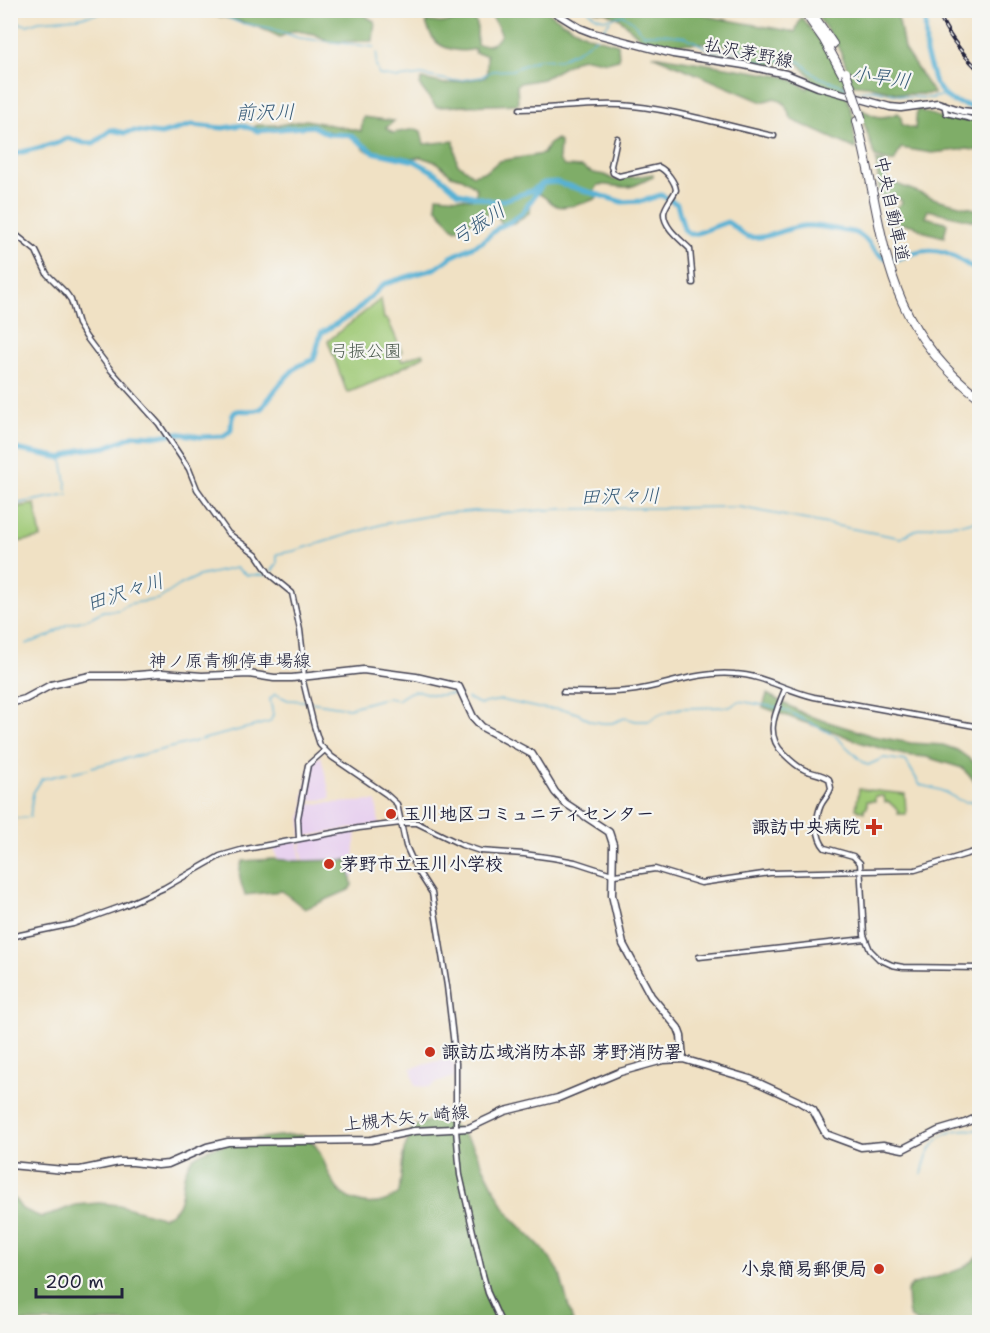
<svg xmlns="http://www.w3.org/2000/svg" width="990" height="1333" font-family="'Shantell Sans','Klee One',sans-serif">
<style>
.built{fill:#e8d2ef}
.green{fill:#9fc976;stroke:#607658;stroke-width:1.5}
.forest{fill:#7fad67;stroke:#506851;stroke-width:1.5}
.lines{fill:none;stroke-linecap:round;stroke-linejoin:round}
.stream{stroke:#56b1d4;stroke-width:1.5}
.river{stroke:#56b1d4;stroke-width:5}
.minor-casing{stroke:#413f50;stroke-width:7}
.major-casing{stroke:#413f50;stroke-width:9}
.highway-casing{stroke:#413f50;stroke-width:10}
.minor{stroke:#fff;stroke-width:4}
.major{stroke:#fff;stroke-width:6}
.highway{stroke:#fff;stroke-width:8}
.rail-casing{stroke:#22223b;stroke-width:4}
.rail{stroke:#f6f6f2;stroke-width:1.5;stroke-dasharray:4.5;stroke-linecap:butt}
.highway-bridge-casing{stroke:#413f50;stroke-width:10;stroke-linecap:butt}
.highway-bridge{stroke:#fff;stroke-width:8}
.poi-dot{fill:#c8321e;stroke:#f6f6f2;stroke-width:2}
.labels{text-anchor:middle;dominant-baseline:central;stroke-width:4.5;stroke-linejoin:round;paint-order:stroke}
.street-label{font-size:18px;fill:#22223b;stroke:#f6f6f2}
.park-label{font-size:18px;fill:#4e5c50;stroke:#f6f6f2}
.poi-label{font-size:18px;font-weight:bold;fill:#22223b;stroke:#f6f6f2;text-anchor:start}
.water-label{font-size:20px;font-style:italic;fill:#375b78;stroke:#f6f6f2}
</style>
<rect width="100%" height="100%" fill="#f6f6f2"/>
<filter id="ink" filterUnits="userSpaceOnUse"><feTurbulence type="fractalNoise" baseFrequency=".0167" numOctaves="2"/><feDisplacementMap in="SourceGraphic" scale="12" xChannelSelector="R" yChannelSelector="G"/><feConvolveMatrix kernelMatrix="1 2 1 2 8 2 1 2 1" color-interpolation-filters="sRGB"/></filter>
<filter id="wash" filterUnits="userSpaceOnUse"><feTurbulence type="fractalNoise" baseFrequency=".008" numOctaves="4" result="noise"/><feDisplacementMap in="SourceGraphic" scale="24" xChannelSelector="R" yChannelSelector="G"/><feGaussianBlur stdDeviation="1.35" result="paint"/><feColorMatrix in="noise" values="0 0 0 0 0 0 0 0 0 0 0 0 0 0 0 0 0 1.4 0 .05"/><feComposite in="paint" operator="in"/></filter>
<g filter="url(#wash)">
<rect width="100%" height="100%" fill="#f0e1c4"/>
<path class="built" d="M321 756 331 799 303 801 311 763Z
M376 801 379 824 301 837V818L304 804Z
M356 831 353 877 312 889 307 883 301 849 302 840Z
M300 840 299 849 307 891 276 856 273 844Z
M453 1057 455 1077 440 1081 430 1087 415 1086 411 1068Z"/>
<path class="green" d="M381 299 384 319 388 320 402 352 399 354 402 361 422 353 424 356 381 379 347 393 328 341Z
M35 504 41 538 11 543V508Z
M859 789 905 794 906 814H898V810L889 802H885L884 796H875V801H867V808H864V812L856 809Z"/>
<path class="forest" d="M260 10 280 14 281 10 358 11 375 22 373 41 330 42 314 34 298 31H293L280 37C246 20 207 12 170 11Z
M489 11H547L564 23 589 36 618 44 619 59 607 62 587 58 578 59 543 79 520 83 517 85 518 104 436 107 420 86 421 80 423 79 445 84 485 77 487 75V55L475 53V49C462 53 441 50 433 38 430 34 428 28 426 23L427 21 440 23 473 19 477 24V45C488 46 496 45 501 34 498 24 493 20 489 11Z
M594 11H700L705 16 795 32 801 17 827 49 838 70 849 73 838 46 814 11H894L899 21 904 49 934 94H901L868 86 843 84 854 119 853 125 856 149 792 120 784 103 775 98 762 102 652 55 787 77 808 89 812 78 795 60 763 67 739 47 708 43 670 44 641 39 620 19 606 12Z
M859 108C874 117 881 120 898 113L901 116 902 125 915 129 917 108C925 114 953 122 962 119 965 118 968 115 971 113L979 115V151L968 149 932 153 901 148 894 162 875 157Z
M363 117 394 121 386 128 393 133 416 129 421 131 424 144 454 141 457 163 473 175 487 171 499 161 543 154 549 144 557 139 560 142 559 160 564 166 582 167 593 173 605 175 614 180 653 174V177C643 181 634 188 624 187 614 187 608 184 598 185L595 190 597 198C589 202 566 209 557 206 549 203 545 195 536 193L531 201 530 212 514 223 503 225 496 214 490 212 456 230C449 226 443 214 436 207L437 196 471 199 475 196 477 190 474 186 462 178 451 175 438 163 421 157 407 159 387 154 372 153 364 149 360 142 351 136 325 131 309 126 261 130 253 128 257 125H279L306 120 361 131Z
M876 160 887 164 886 180 936 199 979 210V222L928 210 925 217 945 222 947 224 944 237 925 232 912 225 886 222 885 215 902 203 900 199 880 195Z
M767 694 806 715 873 736 911 743 943 745 957 750 979 766V786L962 768 926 757 904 755 859 742 835 732 803 722 763 707Z
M273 859 296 861 348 860 352 885 349 890 305 909 282 891 245 895C241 884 236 871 243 861Z
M433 1119 452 1125 472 1144 504 1207 513 1219 542 1248 559 1271 573 1322H11L10 1193 22 1209 41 1217 50 1215 75 1205 99 1203 119 1205 162 1217C191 1209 176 1178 191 1160 206 1142 278 1135 302 1135 334 1150 319 1196 364 1203 377 1205 389 1201 399 1193L404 1150 413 1127Z
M979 1255V1314L960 1322H917L911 1318 908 1311 907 1291 912 1285C935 1276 962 1274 979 1255Z"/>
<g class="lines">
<path class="stream" d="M119 10 148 12 154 10
M209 10 240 23 270 28 299 38 374 47
M588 10C600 23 609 19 623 15L632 21 643 34H663L686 37 714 52 727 53 742 50 752 59 760 62 786 58 795 60 801 62 816 76 849 88
M10 21 27 25 39 21 77 18 116 10
M601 32 610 21
M377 53 376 65 379 75 398 78 422 75 452 81 468 79 481 77 492 71 512 70 539 59 559 60 579 50 597 37
M856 91 875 90 907 97 932 98 944 95
M62 458 67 490
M10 505 68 494
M272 571 277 564V554L294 551 383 524 445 513 476 511 513 512 562 509 739 507 901 538 915 530 937 525 963 524 980 520
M26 644 49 636 66 625 88 619 103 611 119 610 128 604 159 599 180 585 199 576 236 568 247 575H267
M10 650 14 649
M467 698 480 704 501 700 538 708 567 710 579 714 590 721 603 723H612L625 718 636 721H649L660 714 681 708 730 707 739 701 781 708 834 735 865 764 868 765 884 758 906 761 920 785C927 787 934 788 940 790 955 796 963 808 980 798
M310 702 349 708 381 699 389 698 398 700C421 682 419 696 440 695 447 695 452 692 460 695
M200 740 270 722 273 715 270 699 275 694 288 700 305 701
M92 767 197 741
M73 772 88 769
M10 819 30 817 33 793 42 779 68 773
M922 1174C926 1153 936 1132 960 1130 966 1129 973 1130 980 1130"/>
<path class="river" d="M925 10 926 53 935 83 944 95 952 101 980 109
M10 155 58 143 68 138 84 143H94L111 130 125 133 133 131 161 134 192 125 223 128 242 125 258 131 313 126 328 134 350 135 373 152 415 161 437 174 459 193 493 201 504 200 531 191 544 183 556 182 622 202 642 201 661 195 677 204 684 229 689 234H695L727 222C736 226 740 235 749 237 768 240 784 228 803 226 815 224 839 230 852 232 871 235 870 257 892 259 899 260 906 255 913 253 942 244 957 258 980 273
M10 448 62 458 79 450 106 447 135 435 159 436 176 433 201 437 224 436 231 430C231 399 242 416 261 409 269 398 289 371 300 365 305 363 309 362 314 359L321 333 354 313 384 284 436 268 451 257 482 242 499 227 510 222 523 212 542 185"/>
</g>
</g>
<g filter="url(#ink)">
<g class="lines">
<g class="minor-casing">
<path id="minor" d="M944 104 946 113 980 121
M520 109C554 109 587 103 621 105 670 108 726 126 774 136
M617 138 611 166 613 173 619 176 659 167C667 171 675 182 676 190 673 197 665 205 664 213 663 227 681 240 690 249L693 283
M10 230 36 251 47 274 66 293 71 300 78 324 86 337 110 369 159 424 189 469 197 489 228 533 256 554 270 575 292 593 300 630 304 664 303 681 314 726 320 745 332 757 386 794 397 804 406 846 416 868 432 893 447 986 456 1063V1130L460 1175 482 1271 488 1293 501 1322
M785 689C776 712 763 734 784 754 790 760 796 766 803 769 812 774 821 773 829 779L831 788C829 795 824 799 821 805 815 818 816 838 825 848L853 856 860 863 864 935 870 950 879 959 892 965 903 967 980 968
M563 692C587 692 612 694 636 690 672 684 698 671 735 674 762 675 787 691 814 697L980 727
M299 839 298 818 308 765 325 750
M10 937 73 924 123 906 164 888 220 856 241 850 359 828 401 823H417L462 845 480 851 524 854 553 858 575 862 615 875 655 869 701 883 770 873 915 870 980 850
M699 957 865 939"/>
</g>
<g class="major-casing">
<path id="major" d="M551 10 580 28 593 33 673 54 744 65 786 74 818 87 890 107 901 108 938 103 962 111 980 113
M10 703 25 699 51 685 72 680 90 676H126L162 673 202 676 249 674 274 678H292L363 670 416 677 459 687 473 717 482 727 532 754 555 792 565 803 609 832 613 844 612 895 623 944 651 996 678 1028 681 1036 683 1059
M10 1165 64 1170H80L119 1162H133L158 1165 168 1164 207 1147 228 1142 371 1140 414 1131 469 1128 505 1111 558 1098 620 1072 663 1060 683 1059 750 1079 798 1101 813 1110 826 1134 861 1147 883 1145 903 1149 938 1131 965 1123 980 1116"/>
</g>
<g class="highway-casing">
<path id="highway" d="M803 10 824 40 842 73
M810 10 833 44
M857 121C886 231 878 321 980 398"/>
</g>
<use href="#minor" class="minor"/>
<use href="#major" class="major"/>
<use href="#highway" class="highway"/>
<g class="rail-casing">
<path id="rail" d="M937 10C947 35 961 53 980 71"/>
</g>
<use href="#rail" class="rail"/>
<g class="highway-bridge-casing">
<path id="highway-bridge" d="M846 72 862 120"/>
</g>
<use href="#highway-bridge" class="highway-bridge"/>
</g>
</g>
<g class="poi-dot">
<circle cx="391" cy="814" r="6"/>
<path d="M871 818h6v6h6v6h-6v6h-6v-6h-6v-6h6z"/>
<circle cx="329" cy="864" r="6"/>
<circle cx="430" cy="1052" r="6"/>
<circle cx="879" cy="1269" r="6"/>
</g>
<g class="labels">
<g class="street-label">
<text transform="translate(749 53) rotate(11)">払沢茅野線</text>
<text transform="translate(892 209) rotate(78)">中央自動車道</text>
<text x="230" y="661">神ノ原青柳停車場線</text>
<text transform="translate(406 1118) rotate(-6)">上槻木矢ヶ崎線</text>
</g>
<g class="park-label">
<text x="366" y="351">弓振公園</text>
</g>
<g class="poi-label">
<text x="403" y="814">玉川地区コミュニティセンター</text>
<text x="860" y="827" text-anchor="end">諏訪中央病院</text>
<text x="341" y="864">茅野市立玉川小学校</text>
<text x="442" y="1052">諏訪広域消防本部 茅野消防署</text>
<text x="867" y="1269" text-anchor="end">小泉簡易郵便局</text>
</g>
<g class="water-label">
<text transform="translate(881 77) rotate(8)">小早川</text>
<text transform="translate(265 112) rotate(-1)">前沢川</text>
<text transform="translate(478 224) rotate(-33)">弓振川</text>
<text transform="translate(620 496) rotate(-1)">田沢々川</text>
<text transform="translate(125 592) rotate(-18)">田沢々川</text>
</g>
</g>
<rect width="990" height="1333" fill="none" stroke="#f6f6f2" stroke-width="36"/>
<path d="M36 1288v9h86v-9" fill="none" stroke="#22223b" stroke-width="3"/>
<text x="45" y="1288" font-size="18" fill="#22223b" stroke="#f6f6f2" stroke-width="4.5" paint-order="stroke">200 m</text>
</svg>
